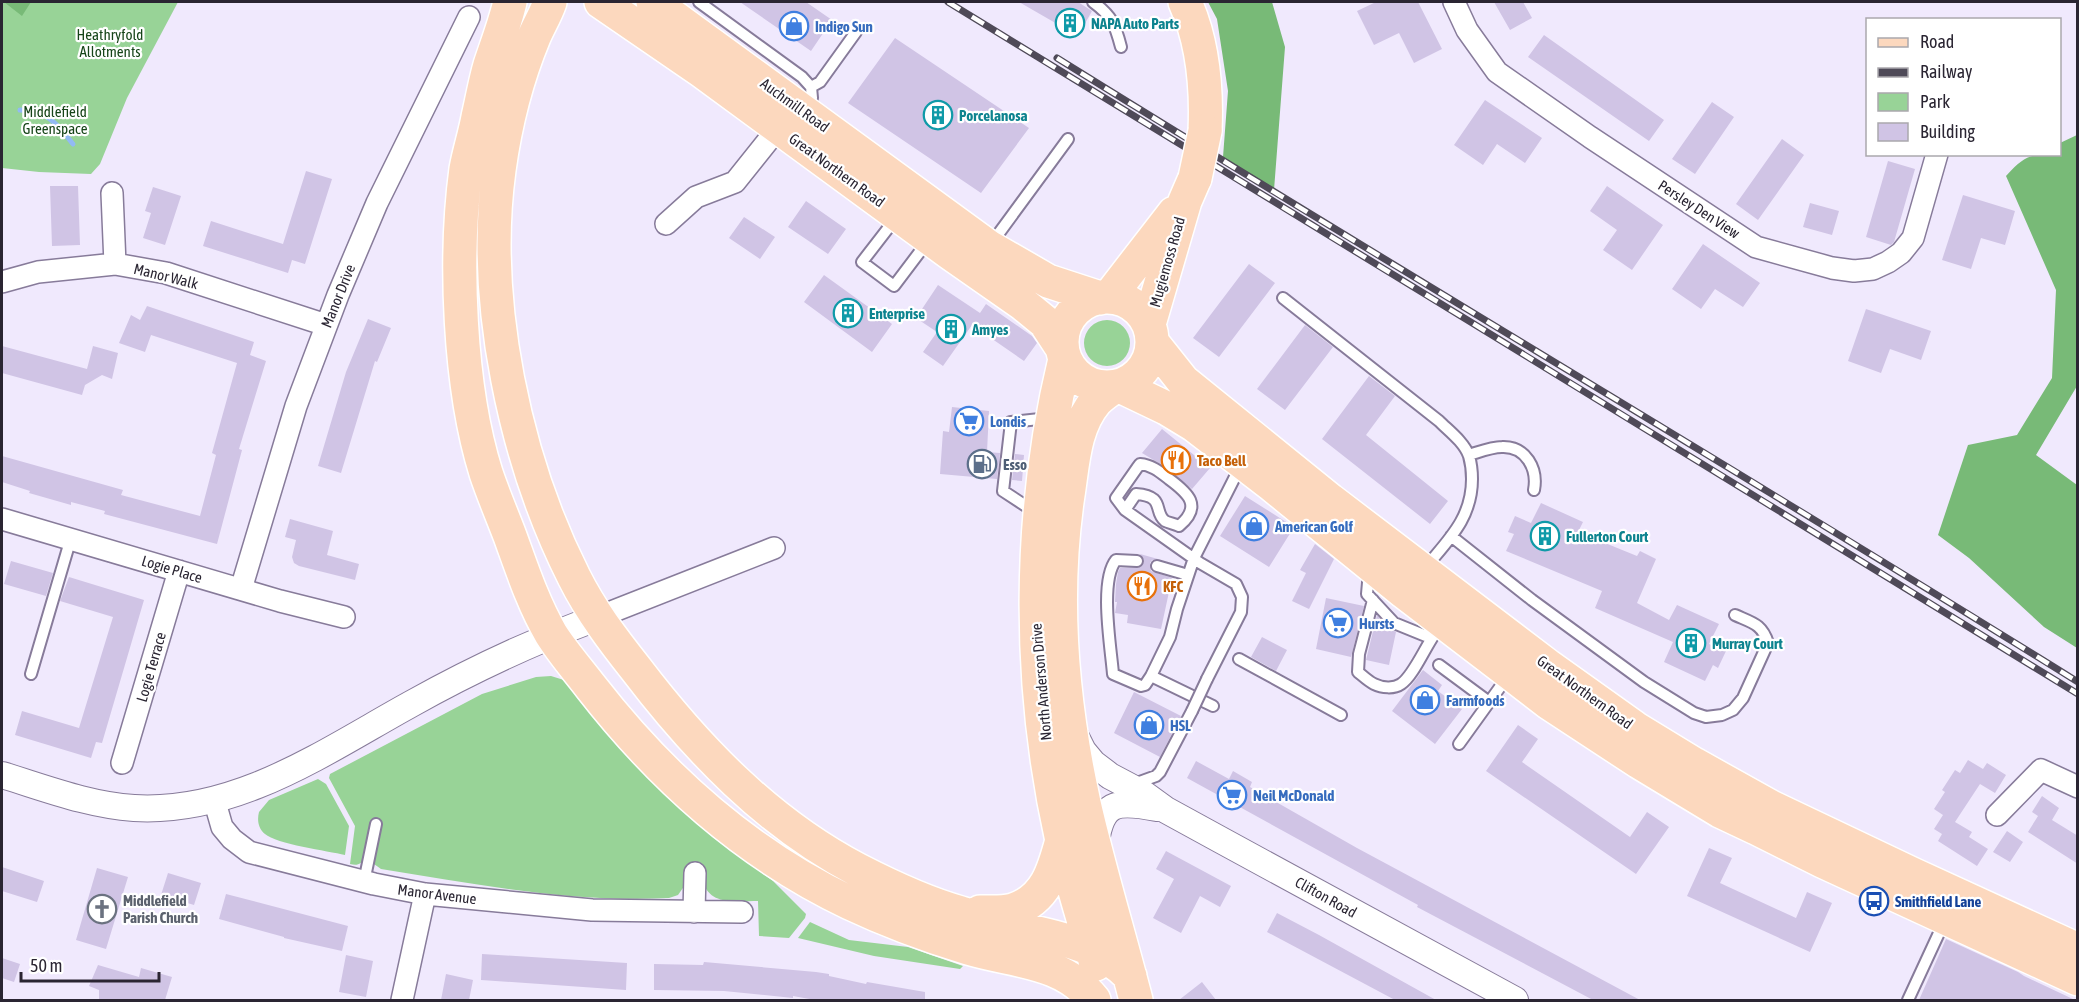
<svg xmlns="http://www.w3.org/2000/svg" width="2079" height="1002" font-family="'Asap Condensed',sans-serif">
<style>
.green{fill:#98d397}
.forest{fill:#78ba77}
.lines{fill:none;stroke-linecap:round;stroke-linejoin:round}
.stream{stroke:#92baf3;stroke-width:5}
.building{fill:#d0c4e5}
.service-casing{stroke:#877b9a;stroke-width:14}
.minor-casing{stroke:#877b9a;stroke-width:24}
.tertiary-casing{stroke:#877b9a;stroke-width:28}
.primary-casing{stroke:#fff;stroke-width:36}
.service{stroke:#fff;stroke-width:10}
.minor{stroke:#fff;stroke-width:21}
.tertiary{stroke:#fff;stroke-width:26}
.primary{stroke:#fcd8be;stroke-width:33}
.rail-casing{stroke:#4f4a58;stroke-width:7}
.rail{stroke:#fff;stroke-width:4.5;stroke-dasharray:14;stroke-linecap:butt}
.service-bridge-casing{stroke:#877b9a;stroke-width:14;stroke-linecap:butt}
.primary-bridge-casing{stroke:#fff;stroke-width:36;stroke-linecap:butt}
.service-bridge{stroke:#fff;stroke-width:10}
.primary-bridge{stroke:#fcd8be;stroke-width:33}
.labels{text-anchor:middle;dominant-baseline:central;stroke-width:4.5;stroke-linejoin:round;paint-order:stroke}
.culture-label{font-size:15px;font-weight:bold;fill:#0d838f;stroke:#fff;text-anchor:start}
.shop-label{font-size:15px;font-weight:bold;fill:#366cbe;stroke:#fff;text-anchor:start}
.park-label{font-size:15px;fill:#164418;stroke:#fff}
.street-label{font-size:15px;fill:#2a2532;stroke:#fff}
.food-label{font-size:15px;font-weight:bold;fill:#c56008;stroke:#fff;text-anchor:start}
.service-label{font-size:15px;font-weight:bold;fill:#4e5e75;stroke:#fff;text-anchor:start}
.worship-label{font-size:15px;font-weight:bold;fill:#5b616d;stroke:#fff;text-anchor:start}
.transit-label{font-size:15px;font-weight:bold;fill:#164399;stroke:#fff;text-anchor:start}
</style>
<rect width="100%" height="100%" fill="#f0e9fd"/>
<path class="green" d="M2 2H178L127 98 100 164 91 174 39 172 2 168Z
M1084 343a23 23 0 1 1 46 0a23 23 0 1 1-46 0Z
M551 676 567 681 615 741 686 814 717 840 773 881 806 914 805 918 789 938 759 936 758 901C739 901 713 906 704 885H685L678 895 669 898C572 903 476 884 381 869L374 864 373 861 365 858C361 864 358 866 350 864L355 826 329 778 330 774 482 694 536 677Z
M318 779 326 784 349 826 345 855C328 851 276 844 265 834 258 828 257 820 259 812L269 800Z
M810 922 849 940 908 947 963 966 960 969 874 956 798 938Z"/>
<path class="forest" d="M4 2H31L22 16Z
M1208 2H1272L1285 47 1274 190 1223 157 1228 91 1217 19Z
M2077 135V386L2036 455 2077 485V648L2044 627 1969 558 1938 535 1968 445 2017 435 2052 378 2056 290 2006 176C2026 154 2031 154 2060 154V143Z"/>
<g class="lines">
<path class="stream" d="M20 110C48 111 57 124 73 144"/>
</g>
<path class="building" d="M740 2H806L832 20 811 51Z
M1019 2H1078L1092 11 1078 36Z
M1376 2H1418L1442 49 1414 63 1399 33 1374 45 1357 11Z
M1494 2H1523L1532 18 1510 30Z
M1544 35 1664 120 1649 141 1528 57Z
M895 38 1029 128 981 193 848 103Z
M1485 100 1542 138 1525 163 1497 144 1483 165 1454 145Z
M1712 102 1734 117 1695 174 1672 159Z
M1782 139 1804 155 1758 220 1736 204Z
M1888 161 1915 169 1894 242 1891 245 1866 237Z
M306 171 332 179 305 264 292 260 288 273 203 246 211 221 283 244Z
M50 186H78L80 245 52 246Z
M1607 186 1663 225 1632 270 1603 250 1617 230 1590 211Z
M153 187 181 196 165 245 143 238 151 213 145 211Z
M1963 195 2015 211 2005 245 1981 238 1971 269 1942 260Z
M806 201 846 229 828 254 788 227Z
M1810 203 1839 211 1832 235 1803 227Z
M744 217 775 237 760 259 729 238Z
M1703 244 1760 283 1743 307 1715 289 1701 309 1672 289Z
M1249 264 1275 283 1219 357 1193 338Z
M824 275 892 324 872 352 804 302Z
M938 285 980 313 986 304 1032 336 1037 343 1024 361 972 325 943 366 923 352 937 332 916 318Z
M147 306 254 342 250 355 266 361 239 449 242 450 217 544 104 514 105 511 71 502V505L29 493 30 491 2 482V456L123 490 121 495 200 516 216 455 212 453 237 363 151 335 145 352 119 343 131 315 140 320Z
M1866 309 1931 331 1921 360 1890 349 1881 373 1848 361Z
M368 319 391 328 377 362 375 361 341 473 318 466 346 372Z
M1305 325 1333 347 1285 410 1257 389Z
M2 346 87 369 93 346 118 353 112 379 102 375 85 385 82 395 2 373Z
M1369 376 1395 396 1366 435 1448 501 1430 524 1322 439Z
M952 407 989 411 987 452 1000 453 997 479 940 474 943 431 949 432Z
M1162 429 1210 468 1192 489 1167 468 1142 453Z
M1015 454 1024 455 1022 481 1012 480Z
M1245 496 1294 527 1269 567 1220 536Z
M1541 503 1583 522 1578 532 1637 556 1640 551 1656 559 1637 603 1669 620 1677 605 1719 624 1709 644 1726 651 1718 668 1713 665 1705 681 1664 662 1673 642 1595 608 1602 591 1506 551 1514 534 1508 532 1515 516 1531 523Z
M290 519 333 531 327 555 359 564 355 580 299 566 294 563 292 557 296 540 285 537Z
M1315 544 1334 559 1309 609 1292 601 1306 573 1300 570Z
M1140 554 1158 559 1152 560 1150 563 1151 571 1172 578 1161 629 1127 623 1128 615 1115 613 1117 602H1115L1116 584 1118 572 1120 568 1141 567 1144 561Z
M11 561 53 573 46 596 4 584Z
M69 577 144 600 102 743 96 742 91 758 15 735 22 711 79 728 113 617 60 601Z
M1326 598 1364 606 1351 657 1316 649Z
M1377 615 1389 628 1396 632 1389 665 1366 660Z
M1262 637 1287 650 1276 671 1251 657Z
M1423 670 1442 685 1438 691 1462 709 1435 744 1392 711Z
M1134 692 1181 716 1160 757 1114 733Z
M1518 725 1538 739 1522 762 1630 837 1647 812 1669 827 1636 874 1486 771Z
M1968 760 1983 769 1987 763 2006 775 1995 793 1980 784 1955 822 1972 832 1969 837 1988 849 1977 866 1938 841 1942 834 1934 829 1943 815 1934 809 1945 792 1942 790 1955 770 1960 773Z
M1196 761 1229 779 1233 771 1252 782 1250 787 1357 848 1640 1000H1593L1417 907 1418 905 1187 778Z
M2042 796 2059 808 2052 820 2078 836V864L2028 832 2038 816 2032 812Z
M2007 831 2023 842 2010 862 1993 852Z
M1709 848 1732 858 1720 883 1796 918 1807 892 1832 903 1810 952 1687 896Z
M1166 851 1231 886 1220 907 1200 896 1181 933 1153 918 1174 879 1156 869Z
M2 867 44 881 37 902 2 891Z
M97 868 128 877 106 949 76 940Z
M168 873 201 883 194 905 161 895Z
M226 894 348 926 342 951 284 938V937L219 919Z
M1277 913 1319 935 1436 1000H1395L1267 932Z
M1946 939 2018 972 2024 976 2075 1000H1919Z
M482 954 627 963 626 990 481 980Z
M346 955 373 961 366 997 339 992Z
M2 958 20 964 14 982 2 978Z
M704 962 816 972 829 974V976L866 984 867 982 925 992V1000H815L793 996V998L724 991 654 990V964L703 965Z
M98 965 139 977 141 968 172 977 165 1000H99V990L89 986Z
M446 974 473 980 469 1000H441Z
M1202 982 1216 1000H1179Z"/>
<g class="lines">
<g class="service-casing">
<path id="service" d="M699 2 802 77 811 87 812 98 805 108
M1093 2C1112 16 1115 24 1121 47
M811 87 820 82 856 32
M896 218 862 262 894 286 928 241
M991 244 1068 139
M1283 298 1439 421C1449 431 1464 442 1469 456 1471 463 1472 472 1472 479 1472 518 1449 539 1426 567
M1469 455C1479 452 1491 447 1502 447 1526 446 1538 469 1534 490
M1125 510 1136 494C1166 496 1153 512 1165 521 1169 523 1175 524 1179 526 1203 506 1188 493 1169 479 1160 472 1152 465 1140 464L1137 468 1116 498 1125 510 1200 563 1236 584 1242 597 1241 612 1207 679
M1035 512 1003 491 1011 422 1049 418
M1451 536 1532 600 1644 682 1694 713 1706 717 1722 715 1733 710 1743 698 1768 643C1762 624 1753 623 1735 615
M1137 561 1116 560C1099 581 1111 648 1113 674L1141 686 1145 685 1151 676
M1157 566 1188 575
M1369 571 1367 594 1394 623 1426 636 1436 631
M1373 600 1359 654 1358 672C1363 676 1368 681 1374 684 1382 688 1394 689 1401 684 1415 675 1428 639 1442 624
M1239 659 1341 715
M1439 665 1489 702
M31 674 71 538
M1213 706 1151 676 1170 637 1177 609 1194 558 1241 465
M1459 744 1508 676
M1134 784 1156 776 1160 772 1192 711
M364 882 376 824
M1908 1000 1945 920"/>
</g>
<g class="minor-casing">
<path id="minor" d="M1454 2 1467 30 1497 72 1590 137 1756 247 1832 268 1854 271 1873 269 1888 262 1901 253 1913 238 1937 154
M112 193 115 264
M666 224 696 197 735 182 779 127
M2 282 38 272 115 264 166 273 326 325
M2 519 280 601 344 617
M241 589 296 406 338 295 377 203 469 17
M596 618 774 548
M122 763 179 571
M214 799 222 827 232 839 249 852 374 884 425 894 592 910 742 912
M1997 815 2041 770 2078 787
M694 912 695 873
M402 1000 425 894"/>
</g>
<g class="tertiary-casing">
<path id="tertiary" d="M1074 733 1083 751 1093 763 1110 776 1144 794 1166 810 1219 839 1515 1000
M2 775C45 788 88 805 134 808 237 814 324 752 411 704 470 671 532 642 596 618
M1095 848C1101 801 1115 800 1157 808"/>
</g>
<g class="primary-casing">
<path id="primary" d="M510 2C505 23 497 44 490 65 485 82 482 100 478 117 475 134 469 152 466 169 454 258 459 387 486 473 493 494 502 515 510 536 522 569 533 603 551 634 563 653 578 670 591 687 661 777 747 854 850 903 888 921 929 936 968 948 1014 962 1062 960 1094 1000
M550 2C546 14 539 25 534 37 517 78 505 126 499 170 481 301 515 460 574 577 591 611 613 640 636 669 697 749 768 823 858 870 891 887 925 903 961 913 977 918 994 923 1011 927 1054 937 1098 943 1130 976
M601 2 703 72 950 253 1023 304 1045 322 1062 348
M653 2 989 247 1048 281 1100 298
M1185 2C1203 42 1207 87 1205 131
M1062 342a45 45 0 1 1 90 0a45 45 0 1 1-90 0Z
M1109 297 1174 213
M1149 324 1185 201 1195 178
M1152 342 1183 381 1330 500 1548 666 1635 728 1694 764 1771 807 1912 874 2078 950
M1065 359C1027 516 1027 684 1062 841 1071 882 1085 923 1096 964
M1120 386 1166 408 1194 425 1272 485 1404 592 1510 673 1549 703 1639 762 1720 811 1756 828 1822 861 2078 979
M1114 387C1108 391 1101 396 1096 401 1074 427 1073 463 1068 495 1053 596 1062 703 1084 803 1099 869 1119 934 1136 1000
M980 912C990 912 1003 913 1013 910 1046 900 1054 870 1062 840"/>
</g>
<use href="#service" class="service"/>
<use href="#minor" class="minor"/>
<use href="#tertiary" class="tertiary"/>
<use href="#primary" class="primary"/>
<g class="rail-casing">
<path id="rail" d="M948 2 2078 694
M1057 58C1396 269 1739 471 2078 682"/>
</g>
<use href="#rail" class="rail"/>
<g class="service-bridge-casing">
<path id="service-bridge" d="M1192 711 1207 679"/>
</g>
<g class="primary-bridge-casing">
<path id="primary-bridge" d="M1195 178 1205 131"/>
</g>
<use href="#service-bridge" class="service-bridge"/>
<use href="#primary-bridge" class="primary-bridge"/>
</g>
<defs>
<g id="building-ring" transform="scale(1.5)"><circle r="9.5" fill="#fff" stroke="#0f9aa8" stroke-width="1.5"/><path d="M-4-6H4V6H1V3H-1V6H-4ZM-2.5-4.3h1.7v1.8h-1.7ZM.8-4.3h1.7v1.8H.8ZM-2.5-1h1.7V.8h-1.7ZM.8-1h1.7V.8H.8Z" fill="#0f9aa8"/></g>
<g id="shop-ring" transform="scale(1.5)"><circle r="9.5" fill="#fff" stroke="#3f7fe0" stroke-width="1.5"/><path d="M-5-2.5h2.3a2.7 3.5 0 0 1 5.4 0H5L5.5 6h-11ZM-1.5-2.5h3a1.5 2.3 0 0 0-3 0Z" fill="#3f7fe0"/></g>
<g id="supermarket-ring" transform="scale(1.5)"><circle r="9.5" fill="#fff" stroke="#3f7fe0" stroke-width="1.5"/><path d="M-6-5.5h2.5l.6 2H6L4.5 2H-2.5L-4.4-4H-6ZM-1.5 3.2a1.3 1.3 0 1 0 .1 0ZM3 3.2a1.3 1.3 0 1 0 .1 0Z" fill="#3f7fe0"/></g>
<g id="restaurant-ring" transform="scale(1.5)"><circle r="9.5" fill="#fff" stroke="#e8710a" stroke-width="1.5"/><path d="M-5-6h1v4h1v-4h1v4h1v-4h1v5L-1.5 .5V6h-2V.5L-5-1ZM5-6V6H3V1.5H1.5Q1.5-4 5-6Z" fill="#e8710a"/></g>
<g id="fuel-ring" transform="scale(1.5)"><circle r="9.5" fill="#fff" stroke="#5c6f8a" stroke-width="1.5"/><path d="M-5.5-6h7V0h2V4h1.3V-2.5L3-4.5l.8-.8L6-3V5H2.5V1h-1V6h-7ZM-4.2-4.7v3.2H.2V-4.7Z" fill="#5c6f8a"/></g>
<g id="bus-ring" transform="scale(1.5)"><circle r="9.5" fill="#fff" stroke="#1a4fb4" stroke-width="1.5"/><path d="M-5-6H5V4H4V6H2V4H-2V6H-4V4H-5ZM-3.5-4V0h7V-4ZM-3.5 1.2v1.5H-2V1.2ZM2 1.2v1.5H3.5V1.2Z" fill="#1a4fb4"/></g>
<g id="church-ring" transform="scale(1.5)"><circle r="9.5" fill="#fff" stroke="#6b7280" stroke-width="1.5"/><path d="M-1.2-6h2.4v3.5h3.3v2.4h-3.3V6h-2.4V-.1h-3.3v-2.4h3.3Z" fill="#6b7280"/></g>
</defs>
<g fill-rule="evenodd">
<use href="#building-ring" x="1070" y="23"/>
<use href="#shop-ring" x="794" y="26"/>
<use href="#building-ring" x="938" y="115"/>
<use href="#building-ring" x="848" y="313"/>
<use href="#building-ring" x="951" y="329"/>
<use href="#supermarket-ring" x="969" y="421"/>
<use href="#restaurant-ring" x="1176" y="460"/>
<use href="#fuel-ring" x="982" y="464"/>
<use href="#shop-ring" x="1254" y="526"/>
<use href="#building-ring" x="1545" y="536"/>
<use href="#restaurant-ring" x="1142" y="586"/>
<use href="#supermarket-ring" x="1338" y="623"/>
<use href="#building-ring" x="1691" y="643"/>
<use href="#shop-ring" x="1425" y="700"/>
<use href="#shop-ring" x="1149" y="725"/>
<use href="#supermarket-ring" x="1232" y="795"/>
<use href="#bus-ring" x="1874" y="901"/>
<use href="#church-ring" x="102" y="909"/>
</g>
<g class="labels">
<g class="culture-label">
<text x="1091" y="23">NAPA Auto Parts</text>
<text x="959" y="115">Porcelanosa</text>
<text x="869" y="313">Enterprise</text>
<text x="972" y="329">Amyes</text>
<text x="1566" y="536">Fullerton Court</text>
<text x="1712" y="643">Murray Court</text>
</g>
<g class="shop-label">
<text x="815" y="26">Indigo Sun</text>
<text x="990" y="421">Londis</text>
<text x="1275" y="526">American Golf</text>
<text x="1359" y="623">Hursts</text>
<text x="1446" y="700">Farmfoods</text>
<text x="1170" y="725">HSL</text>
<text x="1253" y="795">Neil McDonald</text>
</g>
<g class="park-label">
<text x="110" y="34">Heathryfold<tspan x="110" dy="17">Allotments</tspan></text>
<text x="55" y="111">Middlefield<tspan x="55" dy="17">Greenspace</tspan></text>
</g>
<g class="street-label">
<text transform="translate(795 105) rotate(36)">Auchmill Road</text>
<text transform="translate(837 170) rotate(36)">Great Northern Road</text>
<text transform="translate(1699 209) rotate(33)">Persley Den View</text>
<text transform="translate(1167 262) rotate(-74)">Mugiemoss Road</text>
<text transform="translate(166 276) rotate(14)">Manor Walk</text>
<text transform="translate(338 296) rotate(-68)">Manor Drive</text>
<text transform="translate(172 569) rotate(17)">Logie Place</text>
<text transform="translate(151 667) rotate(-74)">Logie Terrace</text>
<text transform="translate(1041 682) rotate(-95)">North Anderson Drive</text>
<text transform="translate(1585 692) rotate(36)">Great Northern Road</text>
<text transform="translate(437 894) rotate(7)">Manor Avenue</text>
<text transform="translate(1326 897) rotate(29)">Clifton Road</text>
</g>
<g class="food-label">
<text x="1197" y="460">Taco Bell</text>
<text x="1163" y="586">KFC</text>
</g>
<g class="service-label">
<text x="1003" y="464">Esso</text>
</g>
<g class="worship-label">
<text x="123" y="900">Middlefield<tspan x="123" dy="17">Parish Church</tspan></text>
</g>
<g class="transit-label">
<text x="1895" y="901">Smithfield Lane</text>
</g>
</g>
<rect width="2079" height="1002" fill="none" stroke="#2a2532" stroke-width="6"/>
<rect x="1866" y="18" width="195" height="138" fill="#ffffff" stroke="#aaa8ad" stroke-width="1.5"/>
<rect x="1878" y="38" width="30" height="9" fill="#fcd8be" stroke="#aaa8ad" stroke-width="1.5"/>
<text x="1920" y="48" font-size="18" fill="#2a2532">Road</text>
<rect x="1878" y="68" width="30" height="9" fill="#4f4a58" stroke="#aaa8ad" stroke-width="1.5"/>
<text x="1920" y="78" font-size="18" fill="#2a2532">Railway</text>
<rect x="1878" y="93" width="30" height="18" fill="#98d397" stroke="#aaa8ad" stroke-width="1.5"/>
<text x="1920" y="108" font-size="18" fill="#2a2532">Park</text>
<rect x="1878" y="123" width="30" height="18" fill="#d0c4e5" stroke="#aaa8ad" stroke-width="1.5"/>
<text x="1920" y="138" font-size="18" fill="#2a2532">Building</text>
<path d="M21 972v9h138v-9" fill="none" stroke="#2a2532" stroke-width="3"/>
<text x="30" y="972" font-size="18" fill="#2a2532" stroke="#ffffff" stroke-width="4.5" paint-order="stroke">50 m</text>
</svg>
